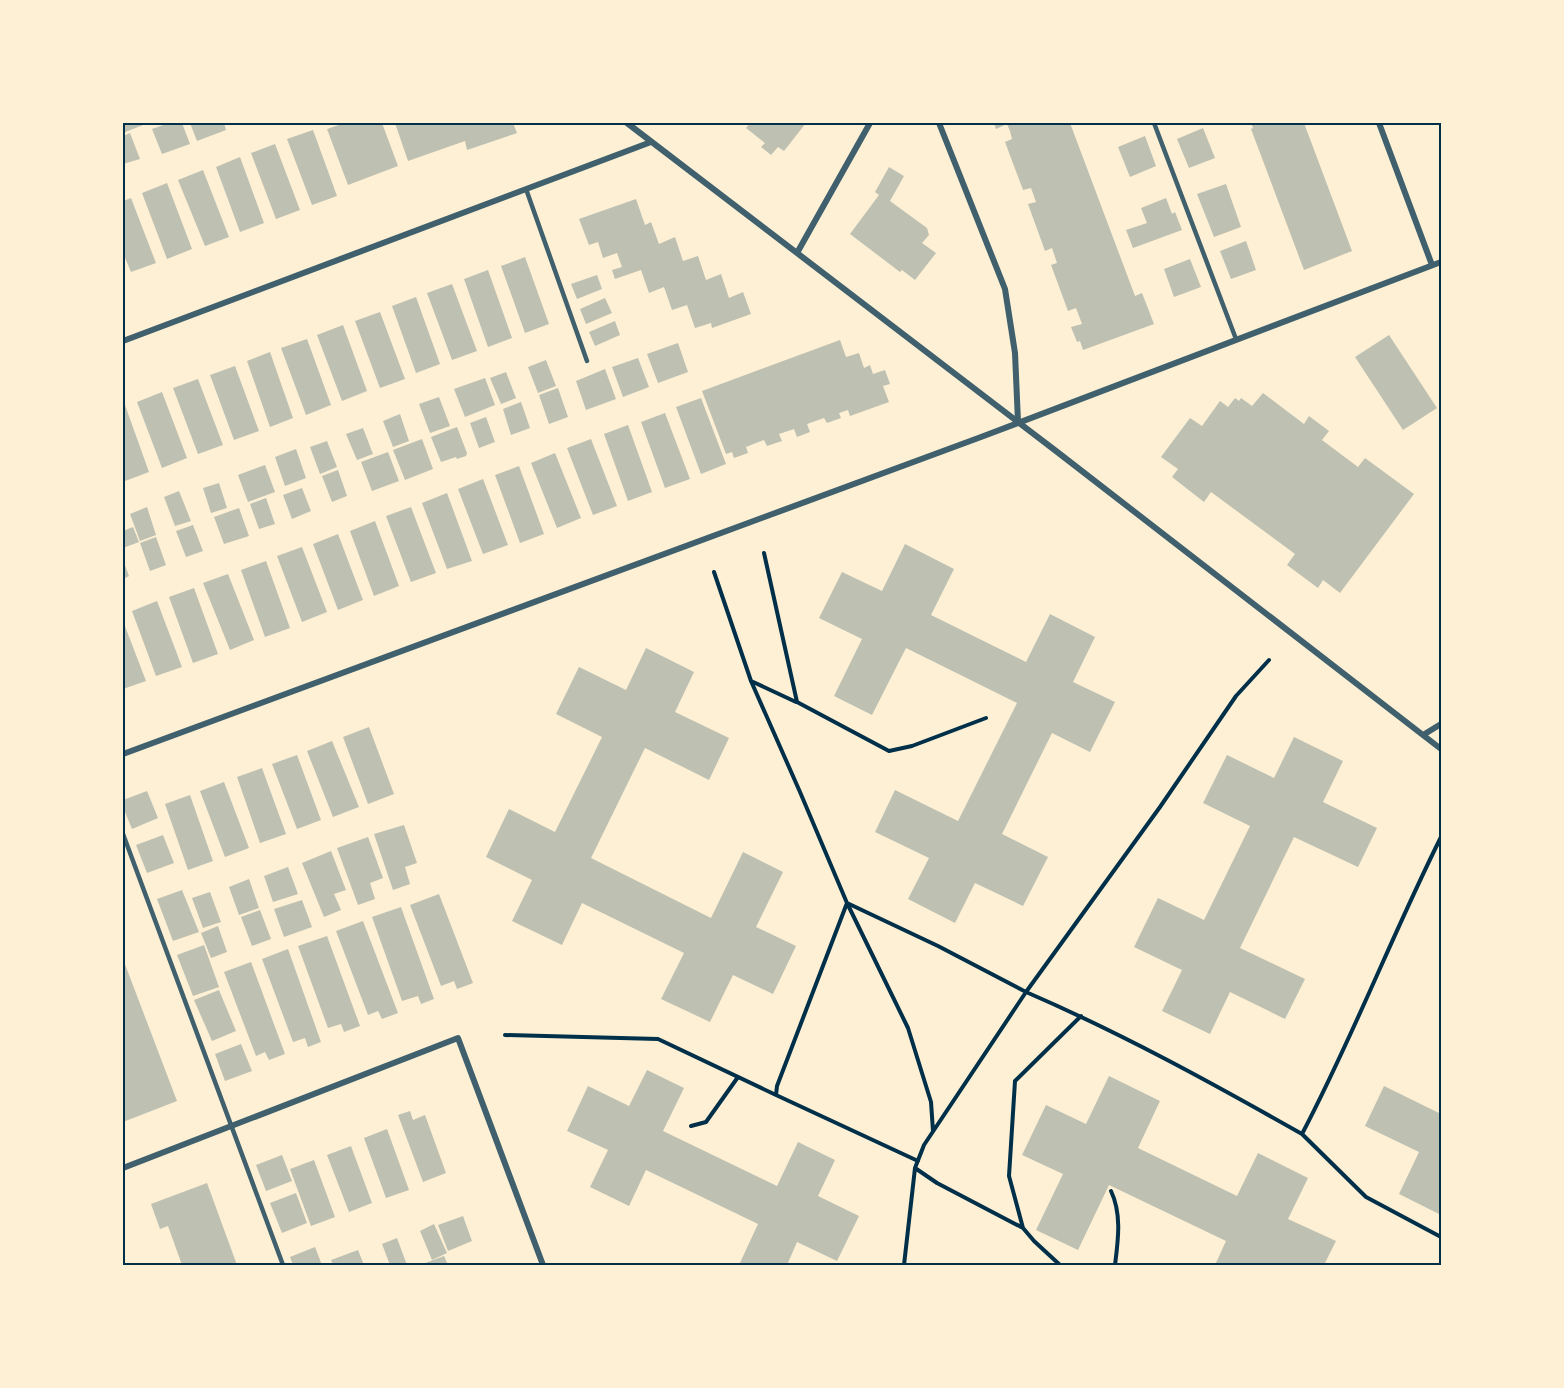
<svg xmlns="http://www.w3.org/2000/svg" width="1564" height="1388" font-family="Helvetica,sans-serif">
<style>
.building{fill:#bec0b2}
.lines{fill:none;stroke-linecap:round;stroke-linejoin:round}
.path{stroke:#003049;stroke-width:4}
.service{stroke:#3f606c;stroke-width:4.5}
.minor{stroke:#3f606c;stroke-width:6}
.neatline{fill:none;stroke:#003049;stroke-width:2}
</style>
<rect width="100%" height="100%" fill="#fdf0d5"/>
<path class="building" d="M123 123H148L123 133Z
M169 123H182L190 144 162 154 152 129Z
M190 123H224L226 130 197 141Z
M345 123H382L398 166 348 185 327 129Z
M395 123H513L517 133 467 150 465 141 408 161Z
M750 123H806L784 151 778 147 771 155 761 147 765 143 746 128Z
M994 123H1070L1135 296 1142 293 1154 324 1083 350 1080 341 1077 342 1071 327 1082 324 1076 308 1068 311 1051 265 1057 263 1052 248 1045 251 1028 204 1036 202 1031 188 1023 190 1005 142 1012 139 1010 131 1007 124 996 129Z
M1251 123H1304L1352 251 1304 270 1251 129 1253 128Z
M1203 128 1215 158 1189 168 1177 139Z
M313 130 337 196 312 205 287 139Z
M130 133 140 159 123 164V136Z
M1145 136 1156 166 1130 177 1118 147Z
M275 144 300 210 276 219 251 153Z
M240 157 264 223 240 232 216 167Z
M889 167 904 176 890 201 927 228 929 235 922 243 936 253 915 280 902 270 900 272 850 234 879 195 875 192Z
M203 170 229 237 205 246 178 180Z
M167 183 192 249 167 259 142 193Z
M1226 184 1241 227 1214 237 1197 194Z
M131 198 156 263 131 272 123 253V201Z
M1166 198 1172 214 1175 212 1182 230 1133 248 1126 230 1147 223 1141 208Z
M636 199 645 225 651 222 659 244 675 237 683 261 698 256 706 280 721 274 729 298 743 292 751 314 712 328 711 323 695 328 687 305 672 310 664 287 649 293 641 270 615 279 612 270 622 267 617 253 603 258 598 242 589 245 579 219Z
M1246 241 1256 270 1231 279 1220 251Z
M525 257 549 324 525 333 501 266Z
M1190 259 1201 287 1174 297 1164 269Z
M488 270 512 338 488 347 464 279Z
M597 275 602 289 577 299 571 284Z
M452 284 477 351 452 360 427 293Z
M416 297 440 364 416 373 392 306Z
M605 298 612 313 586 324 580 309Z
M380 312 405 379 380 388 355 321Z
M615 321 620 335 595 346 589 332Z
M343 325 367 391 342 401 317 335Z
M1389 335 1437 408 1403 430 1355 357Z
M307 339 331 405 306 415 281 348Z
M840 340 846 357 859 353 864 368 870 365 873 374 885 370 890 384 883 386 889 402 850 416 848 410 839 413 841 418 827 423 824 418 807 424 810 432 797 437 794 429 779 434 782 441 767 446 764 440 756 443 746 447 748 453 734 458 732 452 726 454 702 391Z
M678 343 688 372 658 383 647 354Z
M270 352 293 418 270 427 247 361Z
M638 358 649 387 623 397 612 367Z
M546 360 556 386 538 393 528 367Z
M235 366 259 431 234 440 210 375Z
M605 369 616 399 586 410 576 381Z
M506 372 516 398 501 404 490 378Z
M485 378 495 405 465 417 454 389Z
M198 379 223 445 198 454 173 388Z
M558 388 568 417 549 424 539 395Z
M162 392 187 458 162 468 137 402Z
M1263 393 1304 424 1309 416 1329 431 1322 440 1358 467 1365 458 1414 494 1340 593 1323 580 1318 588 1287 565 1295 554 1211 492 1204 502 1172 477 1178 469 1161 457 1190 418 1202 426 1220 401 1228 407 1235 398 1239 401 1241 398 1252 406Z
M439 397 450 426 430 433 419 404Z
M701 398 726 464 701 474 676 407Z
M521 402 530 428 511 435 503 409Z
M125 405 149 472 125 481 123 475V406Z
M665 413 690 479 665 488 641 422Z
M400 414 409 441 393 447 383 421Z
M486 417 495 442 479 448 470 423Z
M628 425 652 492 628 501 604 434Z
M457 427 467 453 466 456 457 459 456 457 441 462 431 437Z
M363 428 373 454 357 460 346 434Z
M422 439 433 469 405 480 393 450Z
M591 439 617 506 593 515 567 448Z
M327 441 337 467 320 474 310 447Z
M296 449 306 478 285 486 275 457Z
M388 452 399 481 372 491 361 462Z
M555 453 581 518 557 528 531 463Z
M265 465 275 492 248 502 238 475Z
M519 466 544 534 520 543 495 475Z
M338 470 347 496 332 502 322 476Z
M483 479 508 545 483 554 458 489Z
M219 483 227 508 211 513 203 488Z
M302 488 311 511 292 519 283 495Z
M179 491 191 521 175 526 164 497Z
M447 493 472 561 447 569 422 503Z
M266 498 275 524 259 529 250 504Z
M147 507 156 535 140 541 130 514Z
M411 507 436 573 411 582 386 516Z
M239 508 249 536 224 544 214 517Z
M375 521 399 586 374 596 350 531Z
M193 525 203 551 186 557 176 531Z
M133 527 139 542 123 548V531Z
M338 534 363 600 338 610 313 544Z
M156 537 166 565 150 571 140 543Z
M905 544 954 569 931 615 1026 662 1050 614 1095 637 1073 682 1115 702 1090 752 1052 733 1002 834 1048 857 1023 906 975 883 955 923 908 899 929 858 875 832 895 790 958 821 1017 703 906 648 872 715 834 696 862 639 819 618 842 572 882 591Z
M302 547 327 612 302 622 277 556Z
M123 560 129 576 123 579Z
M266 561 290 628 265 637 241 570Z
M228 574 254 640 230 650 203 583Z
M194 588 218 654 193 663 169 597Z
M157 601 182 667 156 676 132 611Z
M123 621 146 681 123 689Z
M646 648 694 672 675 712 729 738 709 780 645 748 591 858 711 918 743 852 783 872 756 927 796 946 773 994 733 975 710 1022 661 999 684 953 582 903 562 945 512 921 532 880 486 857 509 809 555 832 602 737 556 714 579 667 626 690Z
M369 727 394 794 368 804 343 737Z
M1294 737 1343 761 1323 802 1377 828 1358 867 1294 837 1240 948 1305 979 1285 1019 1230 992 1210 1034 1162 1011 1182 970 1134 947 1158 898 1204 920 1250 826 1203 803 1227 755 1274 778Z
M332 741 359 807 333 817 307 751Z
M297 755 321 820 297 829 272 764Z
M262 768 286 834 260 843 237 777Z
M224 782 249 848 225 857 200 791Z
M147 791 158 818 132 829 123 807V800Z
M190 795 213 861 188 870 165 804Z
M404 825 417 863 405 867 410 884 393 890 374 834Z
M163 835 174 863 147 873 136 845Z
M368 837 383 878 370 883 375 899 358 905 337 848Z
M331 851 346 890 334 894 341 910 324 917 302 863Z
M288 867 298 894 273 902 264 876Z
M249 879 259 908 239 915 229 887Z
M182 890 199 932 173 941 157 899Z
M210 892 221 922 203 928 192 898Z
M439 894 473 983 457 989 454 981 441 986 410 905Z
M302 900 312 927 284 937 274 909Z
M401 907 434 999 421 1004 418 996 402 1001 372 917Z
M260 910 271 939 252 946 241 917Z
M363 921 398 1013 382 1019 378 1011 368 1015 336 931Z
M218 926 227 952 211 958 201 933Z
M327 936 360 1026 344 1032 341 1024 328 1028 298 946Z
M204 945 219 987 193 996 177 955Z
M288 949 321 1042 308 1047 305 1038 293 1042 262 959Z
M123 959 177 1101 123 1122Z
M251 962 285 1054 269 1060 265 1052 256 1056 224 972Z
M219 990 236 1031 212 1041 194 1000Z
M241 1044 252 1071 225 1081 215 1054Z
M647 1070 684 1088 663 1131 777 1186 798 1142 835 1160 818 1196 859 1216 837 1261 797 1242 787 1265H739L758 1224 646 1170 629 1206 590 1187 608 1150 567 1131 588 1086 629 1106Z
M1109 1076 1160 1101 1138 1148 1237 1196 1258 1153 1308 1178 1288 1219 1336 1241 1324 1265H1215L1226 1241 1109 1185 1078 1250 1036 1230 1063 1174 1022 1155 1046 1105 1086 1124Z
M1384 1086 1441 1114V1215L1399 1194 1419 1152 1365 1126Z
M410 1111 413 1120 425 1115 446 1173 423 1182 398 1115Z
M387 1129 409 1190 386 1198 364 1138Z
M351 1146 372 1203 349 1212 327 1155Z
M282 1155 292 1181 266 1191 256 1165Z
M314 1160 335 1217 311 1226 290 1169Z
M207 1183 226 1235 237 1265H182L168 1226 160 1229 151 1204Z
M296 1193 307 1223 282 1233 270 1203Z
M463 1216 472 1241 448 1251 438 1225Z
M434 1224 447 1253 432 1260 420 1231Z
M397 1238 407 1265H390L382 1244Z
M315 1247 322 1265H293L290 1257Z
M358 1250 364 1265H333L331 1260Z
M444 1256 448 1265H420Z"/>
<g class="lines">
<path class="path" d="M764 553 797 702 889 751 912 746 986 718
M714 572 751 681 800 792 847 903 908 1028 931 1102 933 1131
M1269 660 1236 696 1160 807 1026 992C1121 1033 1212 1083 1302 1134
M751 681 796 702
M1441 837C1392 935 1353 1037 1302 1134L1366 1197 1441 1237
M505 1035 658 1039 776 1095
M691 1126 706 1122 738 1077
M915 1168 937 1183 1023 1228
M1111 1191C1122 1214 1118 1241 1115 1265
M904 1265 915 1168 924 1145 1026 992 938 946 847 903 777 1086 776 1095 918 1161
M1060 1265 1034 1241 1023 1228 1009 1176 1015 1081 1081 1016"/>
<path class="service" d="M1154 123 1236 339
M526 189 587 361
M123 834 283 1265"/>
<path class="minor" d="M627 123 1056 451 1441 749
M939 123 1005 289 1015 353 1018 422
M1379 123 1432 265
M797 253 870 123
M123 341 651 142
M1423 735 1441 724
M123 754 981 437 1441 262
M123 1168 458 1038 543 1265"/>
</g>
<rect width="1564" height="1388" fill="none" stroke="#fdf0d5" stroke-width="249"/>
<rect x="124" y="124" width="1316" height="1140" class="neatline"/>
</svg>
